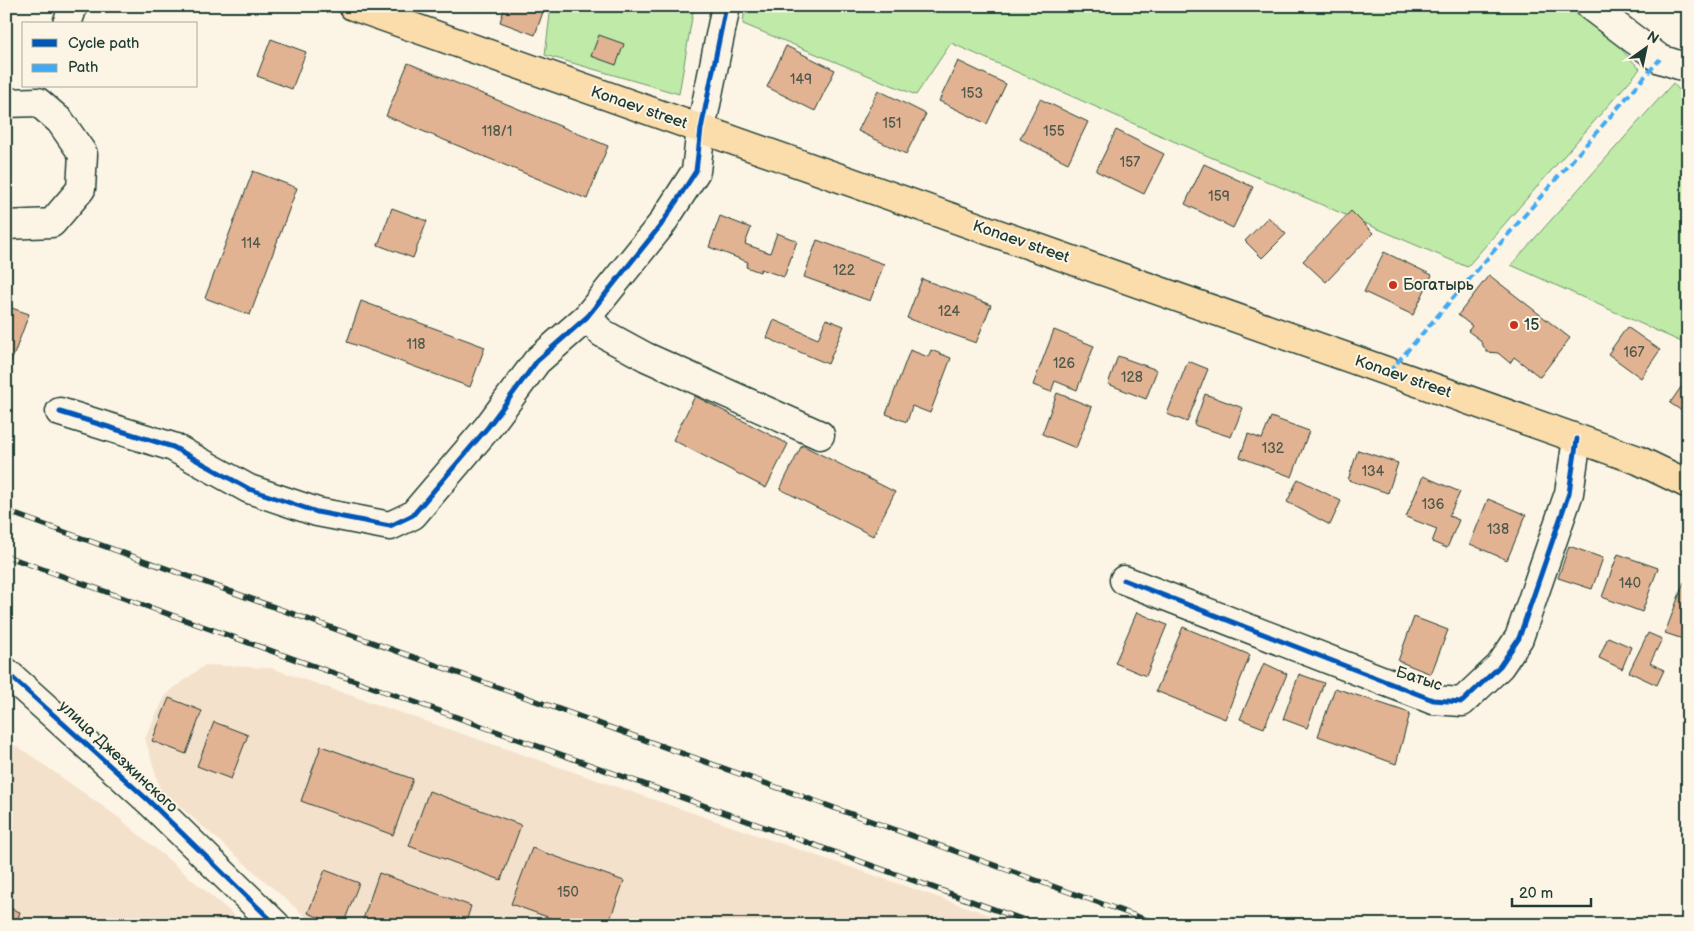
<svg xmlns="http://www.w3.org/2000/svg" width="1694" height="931" font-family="'Balsamiq Sans',sans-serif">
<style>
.built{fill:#f4e1cc}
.green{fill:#bfeaa7;stroke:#6f946e}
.building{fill:#e2b392;stroke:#1f3d34}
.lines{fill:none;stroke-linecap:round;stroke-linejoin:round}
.minor-casing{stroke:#1f3d34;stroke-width:31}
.major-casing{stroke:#1f3d34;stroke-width:31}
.minor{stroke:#fcf5e5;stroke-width:28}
.major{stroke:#fbdcab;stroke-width:28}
.rail-casing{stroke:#1f3d34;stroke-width:5.5}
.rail{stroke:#fcf5e5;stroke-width:4;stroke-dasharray:11;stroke-linecap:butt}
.quiet{stroke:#3fa9f5;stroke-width:4;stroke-dasharray:8 4;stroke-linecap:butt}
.cycleway-casing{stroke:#fcf5e5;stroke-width:8}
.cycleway{stroke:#0057b8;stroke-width:5}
.poi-dot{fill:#c8321e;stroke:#fcf5e5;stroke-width:2}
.labels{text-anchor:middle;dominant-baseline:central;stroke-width:4;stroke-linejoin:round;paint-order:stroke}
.number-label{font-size:14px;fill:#505a4c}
.street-label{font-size:16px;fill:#1f3d34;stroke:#fcf5e5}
.poi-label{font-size:16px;fill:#1f3d34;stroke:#fcf5e5;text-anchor:start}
</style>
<rect width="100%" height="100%" fill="#fcf5e5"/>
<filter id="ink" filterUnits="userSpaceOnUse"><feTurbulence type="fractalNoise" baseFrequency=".02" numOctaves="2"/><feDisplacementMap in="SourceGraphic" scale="10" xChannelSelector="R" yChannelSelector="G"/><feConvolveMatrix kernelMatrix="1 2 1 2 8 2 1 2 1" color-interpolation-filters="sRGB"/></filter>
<g filter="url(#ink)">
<path class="built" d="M205 665 271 668 1019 925H321L306 917 160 789 145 738 166 694Z
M6 741 23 750 118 817 246 925H6Z"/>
<path class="green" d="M551 6H694L679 94 545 55Z
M745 6H1580L1640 69 1467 267 1173 141 951 43 916 95 743 24Z
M1673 83 1688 100V345L1511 265Z"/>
<path class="building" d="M465 6H480L478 11Z
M505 6H545L535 35 500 22Z
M599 35 624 44 616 65 591 56Z
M271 39 306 52 292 89 257 76Z
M786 46 835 70 815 111 767 87Z
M958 61 1006 84 987 124 939 101Z
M408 63 608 146 587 199 386 116Z
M878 90 926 114 906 154 858 131Z
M1040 99 1088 122 1068 163 1020 139Z
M1116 130 1164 154 1144 194 1096 171Z
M1204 164 1253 187 1233 228 1185 204Z
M253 171 297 188 250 315 205 298Z
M392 208 427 221 413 258 378 245Z
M1351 211 1373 233 1326 282 1303 261Z
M720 216 751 228 745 244 770 253 777 233 797 241 784 277 761 269 760 272 746 267 748 262 709 247Z
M1268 217 1286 234 1262 258 1245 241Z
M817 240 884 264 870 301 804 277Z
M1384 252 1432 275 1413 315 1364 292Z
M1489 275 1570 338 1540 377 1514 357 1510 363 1498 353 1487 352 1479 339 1468 331 1472 326 1458 315Z
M922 279 991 305 976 343 907 318Z
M361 301 485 347 470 387 347 342Z
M6 306 29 314 10 365 6 363Z
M826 319 844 326 828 364 767 338 774 320 818 339Z
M1627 327 1660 350 1641 378 1608 354Z
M1054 330 1094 346 1077 390 1055 381 1051 392 1033 385Z
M910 350 928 357 931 350 951 358 930 413 912 406 907 422 886 414Z
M1118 356 1157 370 1146 399 1108 384Z
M1188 361 1208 369 1187 422 1167 414Z
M1688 377V415L1670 403Z
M1057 393 1092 407 1076 448 1042 434Z
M1205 394 1243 408 1231 437 1194 425Z
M695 396 788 444 766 488 673 440Z
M1271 417 1309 431 1292 477 1240 457 1248 434 1262 439Z
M802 445 895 492 873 536 780 489Z
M1358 450 1398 463 1388 493 1348 480Z
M1423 476 1460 492 1449 516 1459 520 1447 548 1432 542 1437 529 1406 517Z
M1298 479 1341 501 1330 525 1287 502Z
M1488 499 1526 515 1507 560 1470 544Z
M1569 546 1603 558 1592 589 1558 578Z
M1618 554 1658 568 1642 612 1602 597Z
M1684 582 1688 583V627L1683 639 1665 633Z
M1137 612 1167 625 1146 676 1115 663Z
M1414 617 1448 630 1431 674 1398 661Z
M1183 627 1250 655 1225 719 1156 691Z
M1648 633 1662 639 1650 663 1664 670 1657 685 1629 672Z
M1608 637 1631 647 1622 669 1599 658Z
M1264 663 1287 674 1264 728 1240 719Z
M1299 674 1324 683 1307 728 1283 719Z
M1335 688 1410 713 1396 764 1318 736Z
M169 698 202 711 186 754 152 741Z
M214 722 248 735 231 779 197 766Z
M321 746 413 779 393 835 301 801Z
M429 791 521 825 501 880 409 846Z
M532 848 624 881 608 925H570L511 904Z
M325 870 359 883 343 925H338L308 913Z
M379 873 471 906 465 925H361Z
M6 907 20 912 16 925H6Z"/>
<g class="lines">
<g class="minor-casing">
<path id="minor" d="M1590 6 1660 59 1688 68
M67 24 73 6
M6 103 38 102 60 121 83 154 81 189 52 223 6 225
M587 317 602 333 646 357 820 435
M60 412 173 447 249 489 317 512 390 526 413 515 488 427 537 361 587 317 661 225 696 171 701 129 726 6
M1124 580 1433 700 1462 702 1500 666 1519 638 1569 493 1577 439
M6 672 149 801 276 925"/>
</g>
<g class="major-casing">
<path id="major" d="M353 6 1638 460 1688 484"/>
</g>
<use href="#minor" class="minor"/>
<use href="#major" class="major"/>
<g class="rail-casing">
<path id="rail" d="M6 511 1161 925
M6 556 1038 925"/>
</g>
<use href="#rail" class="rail"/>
<path class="quiet" d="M1389 372 1660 59"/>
<g class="cycleway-casing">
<path id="cycleway" d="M60 412 173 447 249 489 317 512 390 526 413 515 488 427 537 361 587 317 661 225 696 171 701 129 726 6
M1124 580 1433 700 1462 702 1500 666 1519 638 1569 493 1577 439
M6 672 149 801 276 925"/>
</g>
<use href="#cycleway" class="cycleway"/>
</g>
</g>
<g class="poi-dot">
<circle cx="1393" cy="285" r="5"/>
<circle cx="1514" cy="325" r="5"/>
</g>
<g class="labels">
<g class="number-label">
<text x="801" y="79">149</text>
<text x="972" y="93">153</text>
<text x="892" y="123">151</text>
<text x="497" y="131">118/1</text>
<text x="1054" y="131">155</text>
<text x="1130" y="162">157</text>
<text x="1219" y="196">159</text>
<text x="251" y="243">114</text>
<text x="844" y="270">122</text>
<text x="949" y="311">124</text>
<text x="416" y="344">118</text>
<text x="1634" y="352">167</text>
<text x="1064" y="363">126</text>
<text x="1132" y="377">128</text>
<text x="1273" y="448">132</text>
<text x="1373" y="471">134</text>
<text x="1433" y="504">136</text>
<text x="1498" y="529">138</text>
<text x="1630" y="583">140</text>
<text x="568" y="892">150</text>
</g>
<g class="street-label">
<text transform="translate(639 108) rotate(19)">Konaev street</text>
<text transform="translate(1021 242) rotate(19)">Konaev street</text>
<text transform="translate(1403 377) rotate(19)">Konaev street</text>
<text transform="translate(1419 679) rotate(18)">Батыс</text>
<text transform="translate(118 757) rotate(43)">улица Джезжинского</text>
</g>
<g class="poi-label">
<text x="1403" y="285">Богатырь</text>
<text x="1524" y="325">15</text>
</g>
</g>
<rect width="1694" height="931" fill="none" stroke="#fcf5e5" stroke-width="25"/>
<rect x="12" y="12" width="1669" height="906" fill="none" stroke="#1f3d34" stroke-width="2" filter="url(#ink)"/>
<rect x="22" y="22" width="175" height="65" fill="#fcf5e5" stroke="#a4ab9e"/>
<rect x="32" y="39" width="25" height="8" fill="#0057b8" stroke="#a4ab9e"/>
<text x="68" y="48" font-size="15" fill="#1f3d34">Cycle path</text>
<rect x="32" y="64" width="25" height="8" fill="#3fa9f5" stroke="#a4ab9e"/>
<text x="68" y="72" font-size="15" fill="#1f3d34">Path</text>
<g transform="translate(1646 48) rotate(33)" stroke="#fcf5e5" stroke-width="4" paint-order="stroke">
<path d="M0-4L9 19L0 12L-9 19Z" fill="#1f3d34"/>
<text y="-8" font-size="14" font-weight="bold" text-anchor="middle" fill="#1f3d34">N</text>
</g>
<path d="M1512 898v8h79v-8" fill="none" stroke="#1f3d34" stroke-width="2.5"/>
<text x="1519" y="898" font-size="15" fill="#1f3d34" stroke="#fcf5e5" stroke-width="4" paint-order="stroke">20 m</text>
</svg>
